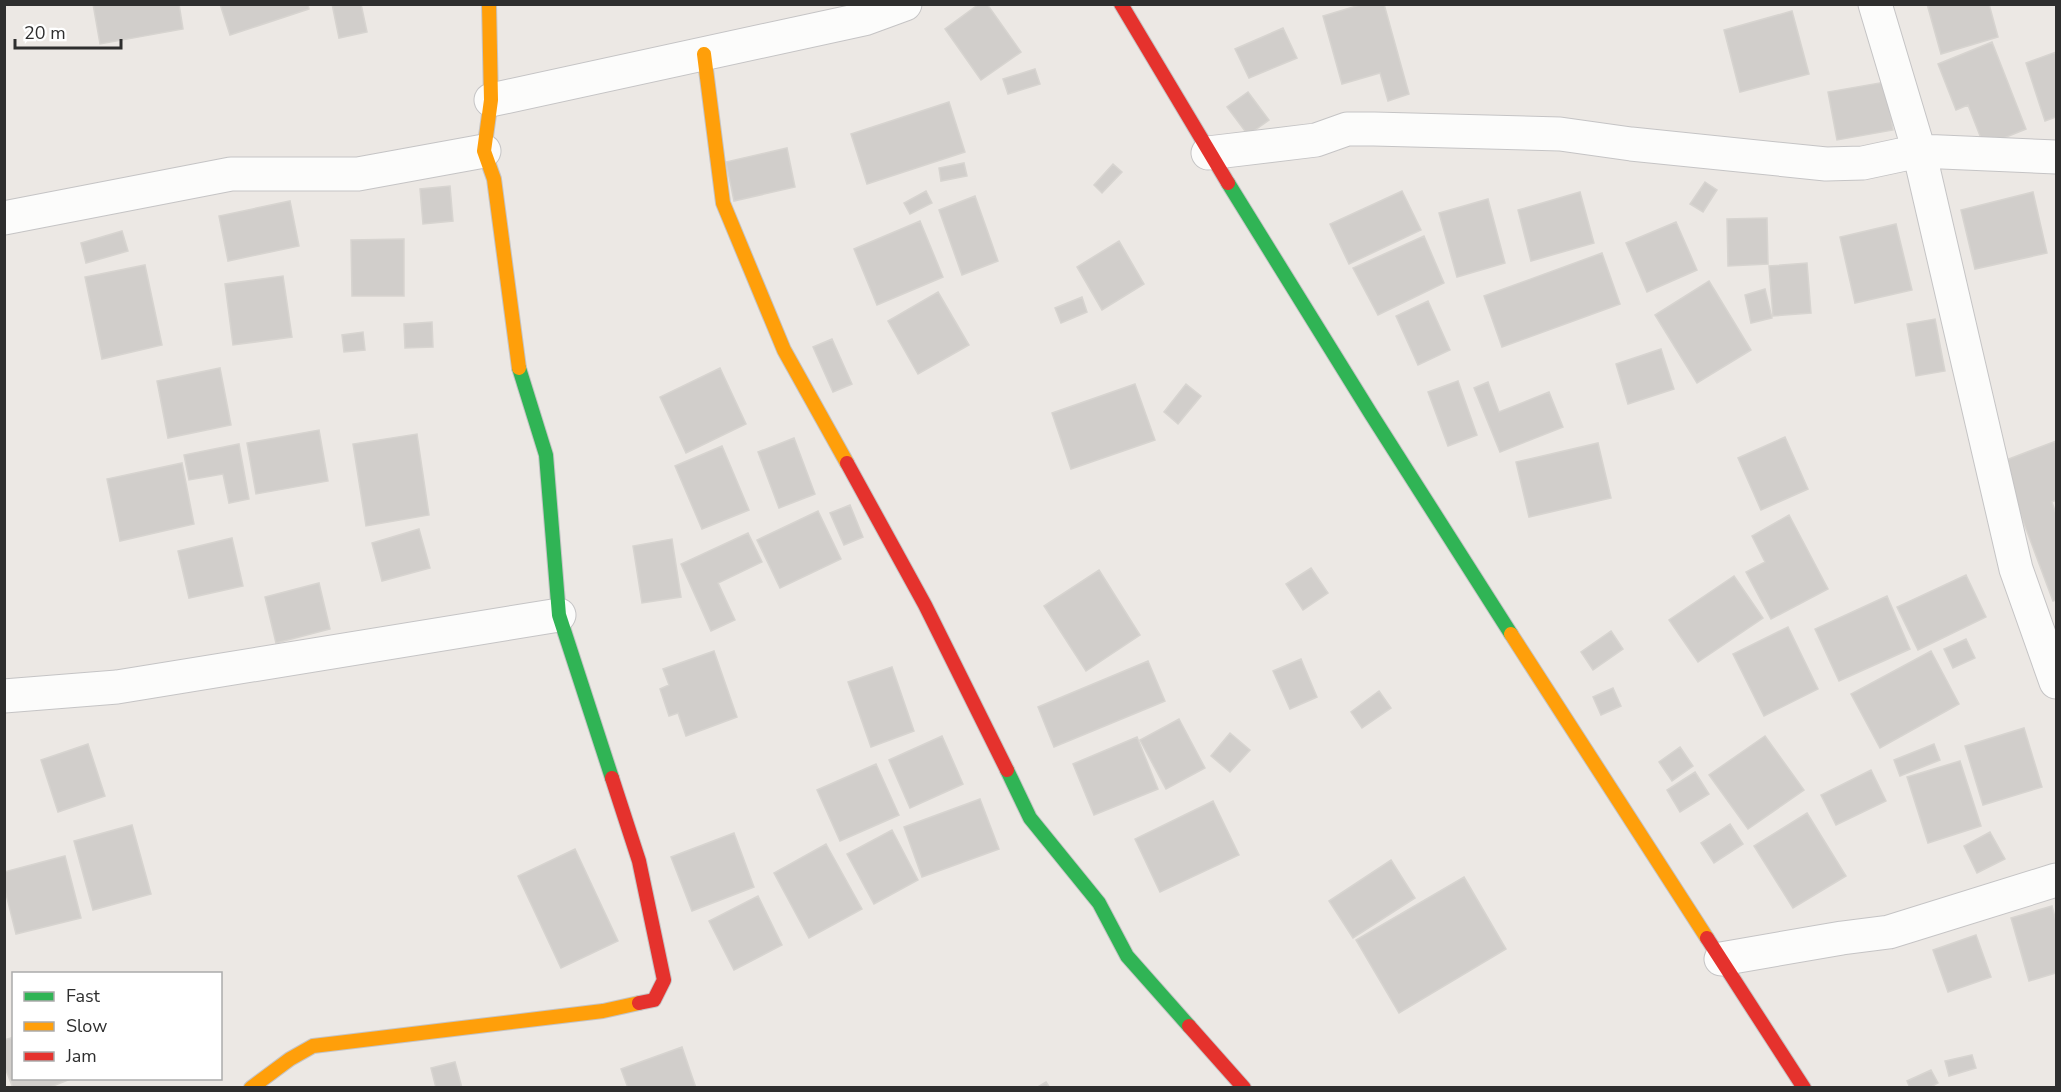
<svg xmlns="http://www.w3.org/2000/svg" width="2061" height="1092" font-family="'Nunito Sans',sans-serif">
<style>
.building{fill:#d1cecb;stroke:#d7d4d0;stroke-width:1.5}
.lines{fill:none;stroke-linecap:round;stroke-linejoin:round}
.street-casing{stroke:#c5c4c5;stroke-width:35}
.fast-casing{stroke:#c5c4c5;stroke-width:16}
.slow-casing{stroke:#c5c4c5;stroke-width:16}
.jam-casing{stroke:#c5c4c5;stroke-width:16}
.street{stroke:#fcfcfb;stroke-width:33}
.fast{stroke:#30b455;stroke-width:14}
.slow{stroke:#ff9f0a;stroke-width:14}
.jam{stroke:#e5322d;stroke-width:14}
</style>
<rect width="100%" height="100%" fill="#ece8e4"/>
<path class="building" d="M93 4H179L183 29 100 44Z
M220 4H308L309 9 230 35Z
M332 4H361L367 32 339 38Z
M979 4H987L1021 52 981 80 945 29Z
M1363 4H1384L1409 94 1388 101 1380 73 1342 84 1323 16Z
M1927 4H1989L1998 37 1941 54Z
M1792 11 1809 74 1740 92 1724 30Z
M1283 28 1297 58 1249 78 1235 49Z
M1992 42 2026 129 1984 146 1968 105 1956 110 1938 64Z
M2056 52V117L2045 121 2026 63Z
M1035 69 1040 84 1008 94 1003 79Z
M1885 82 1893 130 1837 140 1828 92Z
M1248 92 1269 120 1248 135 1227 107Z
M949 102 965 152 867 184 851 134Z
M787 148 795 187 734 201 726 162Z
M964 163 967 176 941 181 939 168Z
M1113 164 1122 172 1102 193 1094 185Z
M1705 182 1717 190 1703 212 1690 204Z
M450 186 453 221 423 224 420 189Z
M926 191 932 203 910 214 904 203Z
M1402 191 1421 230 1349 264 1330 224Z
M1580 192 1594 243 1531 261 1518 210Z
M2033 192 2047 253 1975 269 1961 210Z
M975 196 998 261 962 275 939 210Z
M1488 199 1505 263 1457 277 1439 213Z
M290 201 299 246 228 261 219 216Z
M1767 218 1768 264 1728 266 1727 219Z
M920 221 943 277 877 305 854 249Z
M1676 222 1697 270 1647 292 1626 243Z
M1896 224 1912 290 1855 303 1840 237Z
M122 231 128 251 86 263 81 243Z
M1424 236 1444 283 1378 315 1353 268Z
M404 239V296H352L351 240Z
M1119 241 1144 284 1102 310 1077 267Z
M1602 253 1620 304 1502 347 1484 296Z
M1807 263 1811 313 1773 316 1769 266Z
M145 265 162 345 102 359 85 277Z
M283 276 292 337 233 345 225 284Z
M1709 281 1751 350 1697 383 1655 315Z
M1765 289 1772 318 1751 323 1745 295Z
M938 292 969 345 918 374 888 321Z
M1082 297 1087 312 1061 323 1055 308Z
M1428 301 1450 350 1418 365 1396 316Z
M1935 319 1945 371 1916 376 1907 324Z
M432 322 433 347 405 348 404 324Z
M363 332 365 350 344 352 342 335Z
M832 339 852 384 833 392 813 347Z
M1661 349 1674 389 1628 404 1616 364Z
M220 368 231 425 168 438 157 381Z
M720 368 746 424 686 453 660 397Z
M1458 381 1477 435 1448 446 1428 392Z
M1488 382 1499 412 1549 392 1563 427 1500 452 1474 388Z
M1135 384 1155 440 1071 469 1052 413Z
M1186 384 1201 396 1178 424 1164 412Z
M319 430 328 481 256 494 247 443Z
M417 434 429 515 366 526 353 444Z
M1785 437 1808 489 1761 510 1738 458Z
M794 438 815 494 779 508 758 452Z
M2056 441V500L2052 502 2056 514V600L2053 601 2001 462Z
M1598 443 1611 498 1529 517 1516 462Z
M239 444 249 499 229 503 223 474 189 480 184 455Z
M722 446 749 510 702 529 675 466Z
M182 463 194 524 120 541 107 479Z
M850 505 863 537 844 545 830 513Z
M818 511 841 559 780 588 757 540Z
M1789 515 1828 589 1771 619 1746 572 1765 562 1752 536Z
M419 529 430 568 382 581 372 543Z
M748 533 762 562 718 583 735 620 711 631 681 564Z
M232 538 243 586 189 598 178 551Z
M672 539 681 597 642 603 633 546Z
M1311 568 1328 593 1303 610 1286 584Z
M1099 570 1140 635 1086 671 1044 606Z
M1966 575 1986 617 1918 650 1897 607Z
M1734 576 1763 618 1698 662 1669 620Z
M319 583 330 629 276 643 265 597Z
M1887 596 1910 649 1839 681 1815 629Z
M1788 627 1818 689 1764 716 1733 654Z
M1611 631 1623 649 1593 670 1581 652Z
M1966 639 1975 658 1953 668 1944 649Z
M714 651 737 717 686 736 678 713 669 716 660 689 669 685 663 669Z
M1931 651 1959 704 1880 748 1851 694Z
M1301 659 1317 697 1290 709 1273 671Z
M1148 661 1165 701 1054 747 1038 707Z
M892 667 914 731 871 747 848 682Z
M1613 688 1621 706 1601 715 1593 697Z
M1379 691 1391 708 1362 728 1351 712Z
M1179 719 1205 768 1166 789 1140 740Z
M2024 728 2042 787 1983 805 1965 746Z
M1230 733 1250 750 1230 772 1211 756Z
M942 736 963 784 910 808 889 760Z
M1765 736 1804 790 1748 829 1709 775Z
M1137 737 1158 789 1094 815 1073 764Z
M88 744 105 796 58 812 41 760Z
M1934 744 1940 760 1900 776 1894 760Z
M1680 747 1693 766 1672 781 1659 762Z
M1960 761 1981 826 1928 843 1907 777Z
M876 764 899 815 840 841 817 790Z
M1871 770 1886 801 1836 825 1821 795Z
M1695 772 1709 794 1680 812 1667 790Z
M980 799 999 849 922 877 904 827Z
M1213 801 1239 855 1160 892 1135 839Z
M1807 813 1846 876 1793 908 1754 846Z
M1730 824 1743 844 1714 863 1701 843Z
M132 825 151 894 93 910 74 841Z
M892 830 918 880 874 904 847 854Z
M1990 832 2005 859 1977 873 1964 846Z
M734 833 754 887 692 911 671 857Z
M826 844 862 909 809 938 774 873Z
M575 849 618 941 561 968 518 876Z
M65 856 81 918 16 934 4 886V872Z
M1391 860 1415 898 1353 938 1329 901Z
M1464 877 1506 949 1399 1013 1356 940Z
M758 896 782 945 734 970 709 921Z
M2052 906 2056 921V973L2029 981 2011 918Z
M1976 935 1991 977 1948 992 1933 950Z
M14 1037V1078H73L48 1088H13L4 1065V1040Z
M682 1047 696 1088H628L621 1069Z
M1972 1055 1976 1068 1949 1076 1945 1061Z
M455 1062 462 1088H436L431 1068Z
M1931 1070 1938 1083 1929 1088H1910L1907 1081Z
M1046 1082 1050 1088H1036Z"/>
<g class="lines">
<g class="street-casing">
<path id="street" d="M1875 4 1919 151 2016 569 2056 682
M491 100 864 19 905 4
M1208 153 1316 140 1347 129H1374L1560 134 1631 144 1826 164 1863 163 1919 151 2056 157
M4 218 231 174H358L484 151
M4 696 117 687 559 615
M1721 959 1842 938 1889 932 2056 880"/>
</g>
<g class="fast-casing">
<path id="fast" d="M1228 183 1371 414 1511 634
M519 368 546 455 559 615 612 778
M1007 770 1030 818 1099 903 1127 956 1189 1026"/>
</g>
<g class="slow-casing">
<path id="slow" d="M489 4 491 100 484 151 494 179 519 368
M704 54 723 203 784 350 847 463
M1511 634 1707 938
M251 1088 290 1059 313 1046 603 1011 639 1003"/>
</g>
<g class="jam-casing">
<path id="jam" d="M1121 4 1228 183
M847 463 925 605 1007 770
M612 778 639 861 664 980 654 1000 639 1003
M1707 938 1804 1088
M1189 1026 1244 1088"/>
</g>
<use href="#street" class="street"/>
<use href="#fast" class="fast"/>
<use href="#slow" class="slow"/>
<use href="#jam" class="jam"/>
</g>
<rect width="2061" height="1092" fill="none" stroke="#2e2e2e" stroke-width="12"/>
<rect x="12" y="972" width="210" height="108" fill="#ffffff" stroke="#ababab" stroke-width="1.5"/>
<rect x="24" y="992" width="30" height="9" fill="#30b455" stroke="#ababab" stroke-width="1.5"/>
<text x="66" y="1002" font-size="18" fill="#2e2e2e">Fast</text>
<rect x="24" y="1022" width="30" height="9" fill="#ff9f0a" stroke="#ababab" stroke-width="1.5"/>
<text x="66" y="1032" font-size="18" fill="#2e2e2e">Slow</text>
<rect x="24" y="1052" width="30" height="9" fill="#e5322d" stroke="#ababab" stroke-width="1.5"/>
<text x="66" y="1062" font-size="18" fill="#2e2e2e">Jam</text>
<path d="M15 39v9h106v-9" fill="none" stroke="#2e2e2e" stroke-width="3"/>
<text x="24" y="39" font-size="18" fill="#2e2e2e" stroke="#ffffff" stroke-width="4.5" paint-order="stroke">20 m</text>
</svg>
